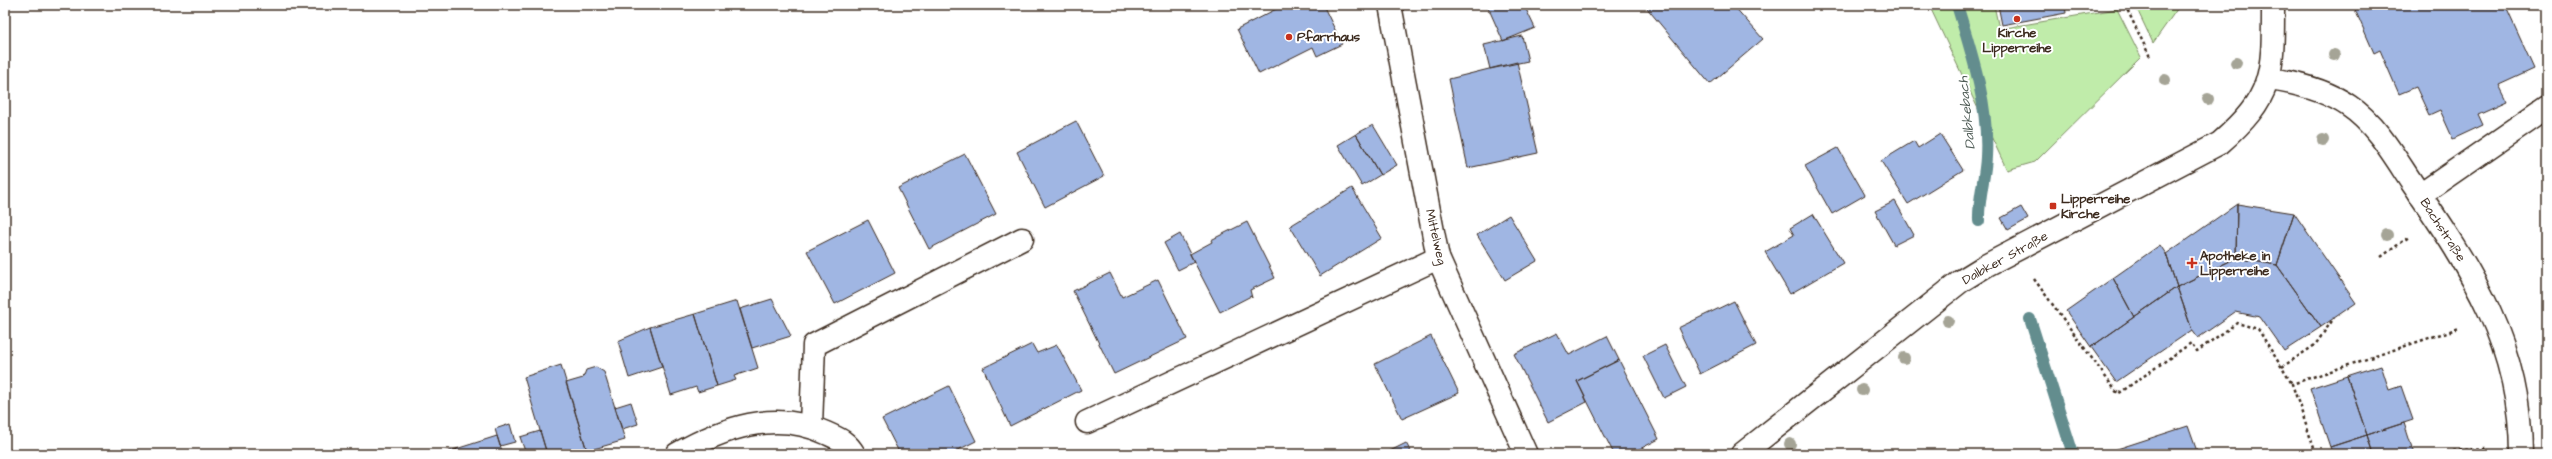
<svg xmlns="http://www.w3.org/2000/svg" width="2552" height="459" font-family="'Architects Daughter',sans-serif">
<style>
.green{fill:#c0ecaa;stroke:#7e8b64}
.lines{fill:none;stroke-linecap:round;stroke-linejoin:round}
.stream{stroke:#648d8e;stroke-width:12}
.building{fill:#a0b6e3;stroke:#3b2a1e}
.service-casing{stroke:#3b2a1e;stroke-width:25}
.minor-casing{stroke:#3b2a1e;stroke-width:25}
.path{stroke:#3b2a1e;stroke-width:2.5;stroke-dasharray:3 3;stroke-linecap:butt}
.service{stroke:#fff;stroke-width:22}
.minor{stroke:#fff;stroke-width:22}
.tree{fill:#a5a496}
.poi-dot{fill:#c8321e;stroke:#fff;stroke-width:1.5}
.labels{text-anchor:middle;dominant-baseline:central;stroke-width:4;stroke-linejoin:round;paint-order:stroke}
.poi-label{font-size:13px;font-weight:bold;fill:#3b2a1e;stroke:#fff;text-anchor:start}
.street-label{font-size:13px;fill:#3b2a1e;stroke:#fff}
.water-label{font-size:14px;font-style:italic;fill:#4f5c56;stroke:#fff}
</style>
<rect width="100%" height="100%" fill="#fff"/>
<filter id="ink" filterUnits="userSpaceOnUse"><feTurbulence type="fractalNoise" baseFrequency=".025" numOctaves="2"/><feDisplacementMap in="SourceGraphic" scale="8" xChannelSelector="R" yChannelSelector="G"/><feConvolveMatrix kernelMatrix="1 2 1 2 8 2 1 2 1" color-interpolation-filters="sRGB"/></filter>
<g filter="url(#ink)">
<path class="green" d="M1929 5H1994L1999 29 2117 9 2141 57 2035 162 2007 170Z
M2135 5H2180L2153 43Z"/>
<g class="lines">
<path class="stream" d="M1957 5C1972 54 1989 105 1986 157 1985 179 1978 199 1979 221
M2030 319 2073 454"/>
</g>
<path class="building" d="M1284 5H1323L1342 44 1317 56 1313 47 1259 74 1237 29Z
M1487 5H1524L1535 28 1503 41Z
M1648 5H1733L1763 39 1710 84 1646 7Z
M1998 5H2065L2066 13 2002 25Z
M2353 5H2505L2534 69 2499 85 2507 101 2478 114 2483 125 2453 139 2440 110 2429 115 2416 87 2399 94 2380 50 2374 53Z
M1522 36 1528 61 1490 69 1484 45Z
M1517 62 1538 153 1468 168 1449 79Z
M1076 121 1104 176 1045 207 1017 152Z
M1373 125 1397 165 1380 175 1356 134Z
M1356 134 1380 175 1362 186 1338 145Z
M1940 134 1963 170 1908 204 1881 161 1914 141 1918 148Z
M1838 148 1865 195 1832 214 1805 166Z
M965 154 996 214 929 249 898 188Z
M1352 188 1382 238 1320 276 1290 226Z
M1895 201 1914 235 1894 245 1875 211Z
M2237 204 2236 258 2177 287 2166 254Z
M2237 204 2294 213 2277 265 2236 258Z
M2021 207 2028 219 2008 230 2001 218Z
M2294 213 2356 303 2321 327 2277 265Z
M1813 214 1843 263 1790 294 1765 252 1794 235 1790 228Z
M1509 215 1537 261 1505 280 1477 235Z
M868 220 895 273 835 304 807 251Z
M1247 222 1275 278 1250 290 1252 298 1251 296 1220 312 1190 254 1212 242 1211 240Z
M1180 234 1194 262 1178 270 1164 243Z
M2160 245 2166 254 2177 287 2134 317 2113 278Z
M2236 258 2277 265 2321 327 2284 351 2260 317 2235 312 2198 338 2192 330 2177 287Z
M1110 273 1122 297 1158 280 1187 339 1114 374 1073 291Z
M2113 278 2134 317 2091 347 2066 311Z
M2177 287 2192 330 2116 382 2091 347Z
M772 299 791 336 752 348 740 309Z
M737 301 758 368 734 376 736 380 717 386 695 314Z
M1734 301 1756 345 1700 374 1678 328Z
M695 314 717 386 698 392 696 387 671 395 650 327Z
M650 327 662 367 629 378 618 341Z
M1557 333 1569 355 1607 336 1619 360 1577 381 1587 402 1548 422 1514 354Z
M1431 336 1459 393 1402 419 1375 364Z
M1032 344 1037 353 1057 345 1081 390 1010 426 983 368Z
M1665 345 1686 387 1664 398 1643 356Z
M1619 360 1659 439 1630 454H1614L1577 381Z
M561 365 587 451 578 454H547L524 377Z
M2381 365 2389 390 2401 386 2413 420 2367 435 2347 376Z
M596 367 604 372 625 440 587 451 566 383 583 378 586 370Z
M2347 376 2367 435 2330 447 2310 388Z
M949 386 976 441 950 454H900L882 419Z
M631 402 638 424 622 429 615 407Z
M2404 423 2414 454H2373L2367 435Z
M510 424 515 442 500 446 495 429Z
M2188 426 2198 454H2116L2114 450Z
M540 431 546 451 526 454 520 437Z
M2367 435 2373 454H2333L2330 447Z
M497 436 503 454H457L456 449Z
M1406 443 1412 454H1389L1388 452Z
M456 449 457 454H440Z"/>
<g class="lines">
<g class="service-casing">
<path id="service" d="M2420 195 2547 107
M1087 422 1438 258
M811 426 814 345 1022 239"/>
</g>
<g class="minor-casing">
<path id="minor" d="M1390 5 1438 258 1526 454
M2270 79C2297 83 2326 90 2349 106 2376 124 2394 156 2412 183 2471 269 2521 345 2521 454
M677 454C723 428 775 409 826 433 839 439 846 441 854 454
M1742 454 1961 281 1987 265 2220 143C2274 96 2273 73 2273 5"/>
</g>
<path class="path" d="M2125 5 2151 59
M2381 257 2409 237
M2034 279 2118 394 2191 343 2197 351 2237 323 2258 329 2292 384
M2282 367 2315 345 2334 318
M2453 451 2486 448
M2316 454 2292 384 2459 328"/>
<use href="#service" class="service"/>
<use href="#minor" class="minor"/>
</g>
<g class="tree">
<circle cx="2334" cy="55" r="6"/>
<circle cx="2236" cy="63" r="6"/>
<circle cx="2165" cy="80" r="6"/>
<circle cx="2208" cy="99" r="6"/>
<circle cx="2323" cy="140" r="6"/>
<circle cx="2387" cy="235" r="6"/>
<circle cx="1948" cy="321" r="6"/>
<circle cx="1904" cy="358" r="6"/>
<circle cx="1862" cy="390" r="6"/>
<circle cx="1790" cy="444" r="6"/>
</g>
</g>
<g class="poi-dot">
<circle cx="2017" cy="19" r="4"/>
<circle cx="1289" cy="37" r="4"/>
<rect x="2049" y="202" width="8" height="8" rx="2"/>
<path d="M2190 257h4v4h4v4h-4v4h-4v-4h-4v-4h4z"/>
</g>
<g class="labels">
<g class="poi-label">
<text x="2017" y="33" text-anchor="middle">Kirche<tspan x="2017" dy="15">Lipperreihe</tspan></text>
<text x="1297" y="37">Pfarrhaus</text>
<text x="2061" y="199">Lipperreihe<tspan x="2061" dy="15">Kirche</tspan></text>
<text x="2200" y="256">Apotheke in<tspan x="2200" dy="15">Lipperreihe</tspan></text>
</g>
<g class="street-label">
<text transform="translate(2443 230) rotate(57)">Bachstraße</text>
<text transform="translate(1436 237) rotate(77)">Mittelweg</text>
<text transform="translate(2005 258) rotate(-29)">Dalbker Straße</text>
</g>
<g class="water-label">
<text transform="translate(1967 113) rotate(-96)">Dalbkebach</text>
</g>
</g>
<rect width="2552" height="459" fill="none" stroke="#fff" stroke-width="20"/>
<rect x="10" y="10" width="2532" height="439" fill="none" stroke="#3b2a1e" stroke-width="1.5" filter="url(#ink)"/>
</svg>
